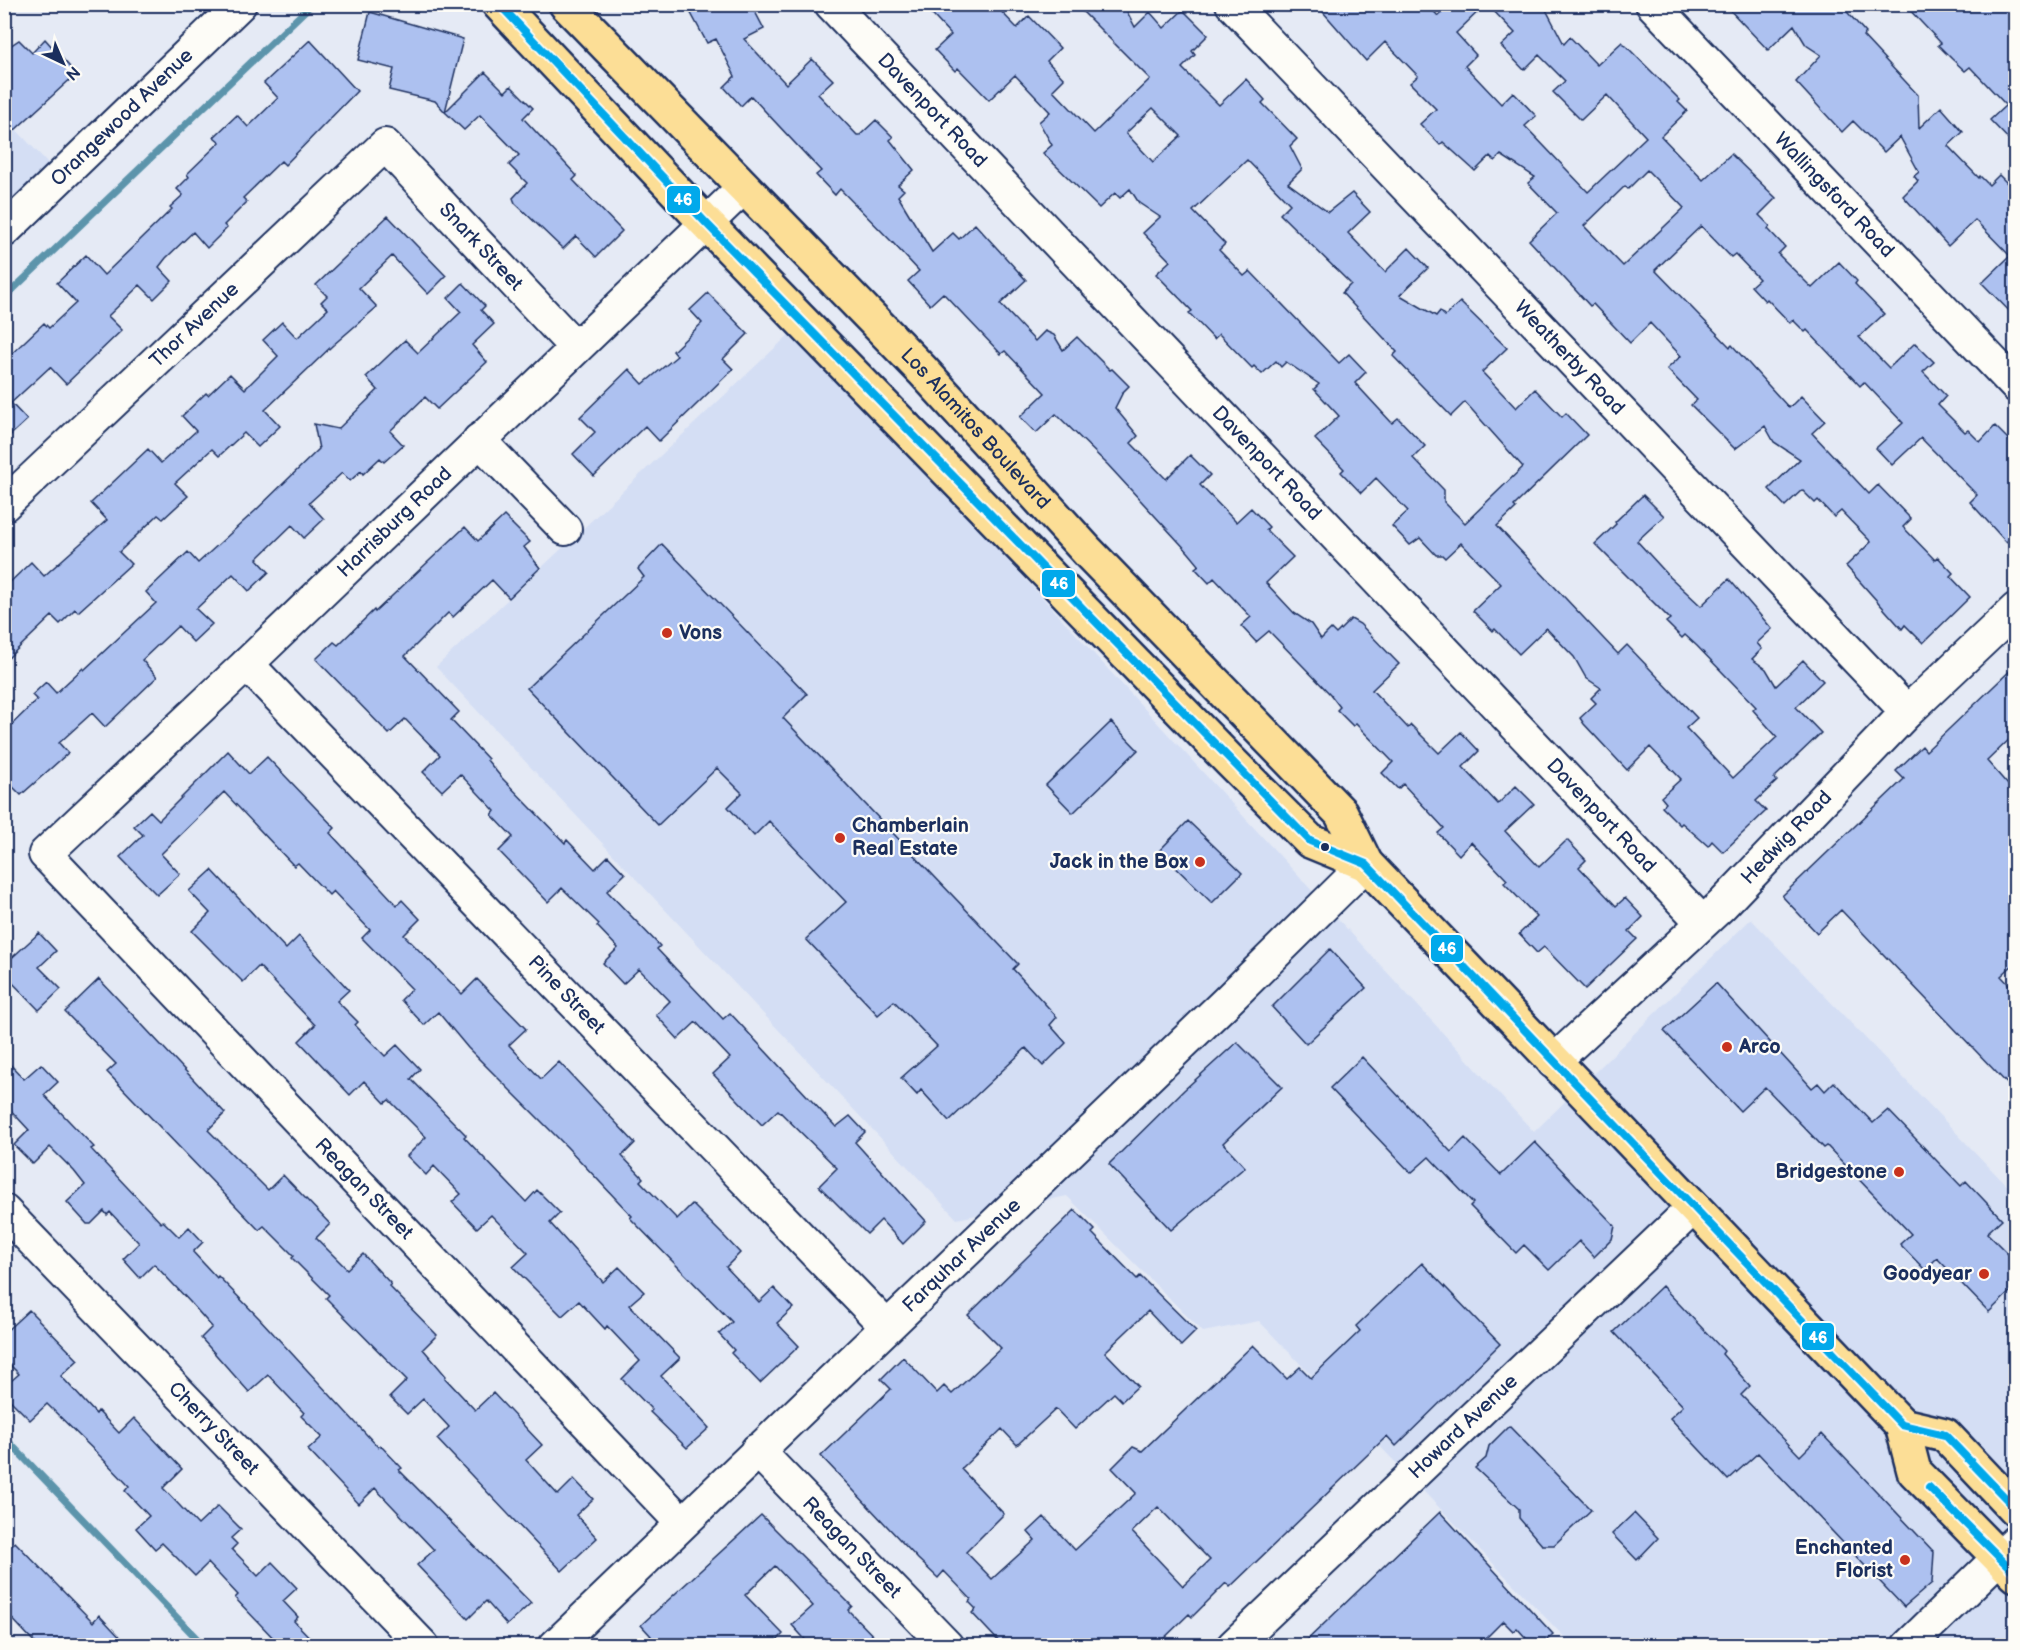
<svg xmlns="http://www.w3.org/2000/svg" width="2020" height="1650" font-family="'Balsamiq Sans',sans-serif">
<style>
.built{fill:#d4def4}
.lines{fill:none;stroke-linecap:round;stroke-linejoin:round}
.stream{stroke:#5c94ab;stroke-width:7}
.building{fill:#adc1f0;stroke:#1b2f5e;stroke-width:1.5;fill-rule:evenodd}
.minor-casing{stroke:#1b2f5e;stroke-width:36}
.major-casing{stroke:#1b2f5e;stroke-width:38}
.minor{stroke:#fdfcf7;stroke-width:32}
.major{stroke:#fcde96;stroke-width:33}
.bus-1-casing{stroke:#fdfcf7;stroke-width:12}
.bus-1{stroke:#01a9eb;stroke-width:8}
.poi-dot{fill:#c8321e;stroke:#fdfcf7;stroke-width:2}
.bus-dot{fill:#1b2f5e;stroke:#fdfcf7;stroke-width:2}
.labels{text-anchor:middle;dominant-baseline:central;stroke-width:4.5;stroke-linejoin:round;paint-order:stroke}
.street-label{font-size:20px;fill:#1b2f5e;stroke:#fdfcf7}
.poi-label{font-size:20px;font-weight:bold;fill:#1b2f5e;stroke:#fdfcf7;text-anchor:end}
.line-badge{stroke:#fdfcf7;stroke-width:2}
.badge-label{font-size:16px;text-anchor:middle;font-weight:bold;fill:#fff}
</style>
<rect width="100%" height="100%" fill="#e5eaf5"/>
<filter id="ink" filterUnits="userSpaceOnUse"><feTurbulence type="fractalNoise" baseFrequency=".0167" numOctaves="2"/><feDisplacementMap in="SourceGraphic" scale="12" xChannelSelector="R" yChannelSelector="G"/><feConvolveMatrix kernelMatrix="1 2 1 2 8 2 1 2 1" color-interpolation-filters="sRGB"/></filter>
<g filter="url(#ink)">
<path class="built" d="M5 118 49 164 5 207Z
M795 329 1534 1132 1751 919 2015 1194V1645H1572L1259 1321 1203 1332 1067 1196 957 1219 436 667Z"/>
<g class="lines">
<path class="stream" d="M4 298 312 4
M4 1437 204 1646"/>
</g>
<path class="building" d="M686 4H751L764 29 744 39 786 84 812 59 833 80 818 94 857 135H860L876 120 893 137 890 140 914 170 898 185 904 190 898 196 932 252 953 233 959 239 975 224 1026 280 1000 304 1035 341 1045 331 1054 335 1063 350 1077 337 1110 370 1112 369 1129 386 1123 392 1115 408 1138 436 1131 443 1166 479 1190 455 1210 475 1200 485 1236 522 1251 508 1269 527 1266 530 1293 557 1266 583 1294 613 1311 624 1321 639 1331 629 1336 634 1351 619 1360 624 1399 664 1372 690 1408 728 1411 725 1439 753 1461 732 1479 751 1463 767 1498 804 1516 786 1534 804 1505 831 1539 867 1567 840 1586 860 1579 867 1616 906 1625 898 1643 917 1629 931 1637 939 1585 989 1544 947 1537 953 1519 934 1537 917 1504 883 1507 880 1471 842 1459 855 1438 833 1444 828 1403 784 1398 789 1382 773 1393 762 1356 724 1353 726 1337 710 1340 707 1330 694 1269 631 1256 642 1241 626 1251 617 1214 578 1209 583 1195 568 1199 565 1189 553 1108 465 1056 414 1036 433 1020 417 1045 393 1005 351 1001 354 943 293 930 305 908 281 919 271 893 243 840 189 835 195 816 175 821 171 751 96 741 106 724 87 735 76 716 39 707 43Z
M922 4H994L1017 28 1029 16 1060 48 1047 61 1064 79 1053 90 1094 133 1150 79 1075 4H1123L1135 27 1150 12 1164 28 1183 10 1208 35 1192 51 1195 55 1182 68 1219 105 1246 79 1265 100 1262 103 1297 139 1290 146 1302 169 1288 183 1328 212 1352 193 1370 212 1348 233 1385 272 1409 248 1428 268 1400 295 1436 316 1440 311 1445 316 1460 302 1507 348 1482 372 1516 408 1535 389 1562 417 1566 413 1587 435 1514 506 1516 508 1497 526 1618 654 1627 645 1697 718 1686 728 1733 778 1777 737 1753 710 1756 707 1697 646 1685 635 1682 638 1666 622 1670 619 1595 544 1616 524 1615 522 1643 495 1664 516 1637 541 1670 577 1701 606 1729 579 1772 629 1757 643 1762 649 1752 659 1766 669 1776 686 1803 660 1823 681 1796 707 1821 733 1774 778 1777 781 1756 801 1766 811 1723 852 1712 841 1708 846 1682 823 1680 825 1662 807 1666 803 1661 797 1681 779 1650 747 1627 770 1584 724 1580 718 1596 703 1591 698 1601 688 1586 678 1574 657 1546 628 1519 654 1495 629 1493 631 1473 611 1501 584 1461 543 1445 558 1442 555H1436L1420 538 1410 545 1392 526 1408 511 1376 478 1361 493 1341 472 1344 469 1315 439 1339 416 1314 389 1319 384 1286 362 1281 367 1276 361 1262 374 1254 366 1252 368 1219 334 1214 339 1189 313 1192 311 1156 274 1170 261 1143 233 1160 217 1139 203 1130 189 1120 198 1115 193 1099 208 1043 153 1052 145 1039 122 1050 112 1015 75 989 100 958 68 955 71 935 50 951 35ZM1153 108 1181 136 1153 162 1126 133ZM1247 160 1290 204 1280 214 1351 284 1342 293 1397 352 1393 356 1451 416 1465 402 1523 467 1465 523 1444 502V490L1413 458 1425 446 1398 418 1392 423 1355 383 1366 372 1349 354 1339 363 1250 271 1244 276 1219 250 1225 244 1193 211Z
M1316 4H1427L1438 16 1451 4H1486L1456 33 1476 55 1465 66 1501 104 1513 92 1536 116 1525 126 1588 192 1646 137 1607 95 1581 120 1553 92 1565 81 1539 55 1524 70 1501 46 1515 33 1487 4H1543L1564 44 1570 37 1597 65 1622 42 1680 100 1678 102 1687 111 1661 136 1703 180 1731 154 1776 198 1759 215 1770 226 1768 229 1785 247 1778 254 1812 288 1839 262 1857 281 1855 284 1884 314 1859 337 1889 368 1915 343 1934 362 1923 372 1946 396 1938 405 1965 432 1968 430 1980 442 1995 426 2016 447V533L2006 542 1970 502 1977 495 1921 438 1892 465 1876 448 1903 423 1864 382 1860 386 1807 330 1805 332 1793 320 1790 323 1767 299 1765 301 1751 286 1759 279 1735 254 1731 257 1701 226 1655 270 1730 347 1732 345 1789 408 1801 396 1825 421 1812 433 1869 494 1878 485 1911 519 1903 527 1935 560 1938 557 1953 573 1950 576 1970 597 1923 643 1905 625 1902 629 1846 566 1871 542 1841 511 1834 517 1818 500 1815 503 1802 490 1785 506 1769 489 1800 459 1774 442 1765 426 1735 449 1691 405 1697 400 1667 369 1681 356 1650 323 1630 343 1593 304 1590 306 1529 240 1557 213 1528 183 1535 177 1501 155 1495 161 1490 156 1475 171 1443 142 1440 145 1420 124 1436 109 1410 83 1418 76 1385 42 1366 61ZM1647 170 1684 208 1623 266 1584 226 1625 186 1628 189Z
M1724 4H1840L1866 33 1863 36 1918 95 1919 128 1941 107 1963 132 1948 146 1979 178 1980 176 1989 185 1999 175 2016 192V318L1982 283 2010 256 1975 220 1948 246 1903 196 1918 181 1914 176 1919 172 1900 137 1884 152 1853 121 1842 132 1796 82 1821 55 1806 45 1794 25 1768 50Z
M1904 4H2004L2016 17V147L1990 120 2006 105 1970 67 1965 71 1952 59 1938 45 1941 43Z
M370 12 463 39 445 112 435 101 389 90 394 69 358 60Z
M45 39 76 74 4 140V50L19 40 32 53Z
M310 40 357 91 285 165 281 161 243 198 247 202 224 225 227 228 207 248 193 232 166 258 159 267 172 281 154 299 140 285 108 316 122 330 66 384 50 367 11 403 27 420 4 441V361L44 323 49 328 76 303 57 283 86 255 104 275 172 209 170 207 183 195 177 189 189 177 187 174 220 142 214 137 237 115 248 127 278 98 264 83Z
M485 72 505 92 511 86 533 108 523 118 577 176 573 180 622 231 596 257 576 236 563 249 515 203 513 198 527 183 509 165 519 155 480 115 464 130 445 112Z
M388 216 446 276 428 294 392 256 359 288 377 307 332 346 265 410 280 426 258 447 244 433 219 456 212 449 175 483 188 496 163 519 158 515 119 552 131 564 78 612 75 609 60 624 52 616 4 662V588L31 562 44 576 107 520 91 503 148 449 161 463 196 431 182 416 206 393 208 395 230 374 245 389 278 356 263 340 282 322 297 338 328 309 321 302 327 296 316 285Z
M463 283 485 306 481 310 494 324 472 345 487 362 437 409 425 397 390 431 403 445 384 462 380 458 363 474 361 471 350 481 342 473 309 503 324 519 304 538 292 525 257 559 269 572 249 591 233 574 196 609 212 624 193 642 178 626 142 660 157 677 105 727 92 713 59 743 68 753 21 795 4 778V732L37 700 32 695 46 682 56 693 83 668 84 670 156 603 146 592 188 552 198 563 255 511 319 449 314 424 338 429 378 390 366 377 405 340 418 353 461 312 448 298Z
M708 293 748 334 723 359 733 369 659 441 645 426 594 476 573 454 595 432 580 417 629 369 643 384 677 356 673 351 702 323 690 310Z
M504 516 530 542 524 547 540 568 509 598 492 580 453 617 448 613 405 656 459 712 451 720 488 759 487 760 501 777 565 843 567 840 595 869 608 856 625 874 607 891 660 946 657 949 723 1019 730 1013 836 1127 850 1116 865 1132 855 1142 926 1221 903 1244 881 1220 867 1234 819 1186 837 1168 778 1110 762 1125 713 1074 730 1058 696 1022 678 1039 656 1015 670 1001 639 969 623 984 603 963 618 948 597 926 599 924 562 888 548 902 499 851 513 837 492 815 495 811 460 774 442 791 423 772 440 755 405 719 389 734 316 659 334 642 338 645 374 610 375 612 465 527 478 541Z
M662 544 807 694 783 718 1018 964 1013 969 1057 1017 1050 1025 1066 1043 1043 1066 1026 1048 949 1121 921 1090 917 1095 901 1078 937 1046 894 1001 878 1015 806 939 846 902 769 821 754 836 728 807 742 793 717 768 658 825 527 688 644 577 638 569Z
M2016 665V733L1987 761 2016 794V962L2001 976 2016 992V1093L1841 910 1817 933 1782 896 1904 779 1896 771 1922 746 1926 751Z
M1111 722 1138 750 1073 813 1046 785Z
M228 751 249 774 267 757 335 828 330 833 397 905 402 900 420 919 404 935 462 994 477 979 526 1029 509 1045 541 1079 559 1062 635 1143 622 1156 643 1178 640 1181 677 1219 692 1204 723 1235 740 1253 726 1267 759 1302 774 1288 793 1308 777 1323 799 1346 760 1383 731 1353 734 1350 719 1334 732 1322 630 1218 632 1216 567 1147 468 1048 438 1012 424 1025 401 1000 412 989 362 938 370 930 333 891 329 895 298 863 294 866 224 792 161 854 180 874 157 895 120 857 143 835 134 826 150 811 159 820Z
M1188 821 1242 873 1212 903 1159 851Z
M212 870 286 949 299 936 349 990 337 1001 358 1022 355 1025 385 1056 397 1045 420 1069 411 1079 466 1135 464 1137 526 1202 537 1190 560 1213 550 1223 603 1282 619 1267 644 1292 629 1305 680 1358 661 1376 709 1428 687 1448 650 1412 652 1410 622 1379 640 1361 607 1326 605 1329 579 1301 562 1316 513 1267 528 1253 491 1215 477 1228 452 1202 461 1194 434 1166 426 1175 407 1156 426 1137 389 1100 385 1103 364 1081 350 1095 299 1041 315 1025 259 966 243 982 192 931 210 913 189 891Z
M39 933 56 951 39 967 61 989 39 1010 4 974V965Z
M1330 949 1366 988 1306 1044 1272 1007Z
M99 979 225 1113 208 1130 268 1190 283 1175 330 1224 316 1238 347 1269 363 1254 391 1284 389 1286 437 1335 423 1349 446 1376 445 1378 475 1410 493 1393 542 1445 526 1460 558 1495 574 1479 593 1499 576 1515 597 1538 562 1571 437 1439 449 1427 423 1399 407 1414 390 1397 407 1380 326 1298 329 1295 292 1258 294 1256 264 1226 259 1230 107 1072 116 1064 65 1012Z
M1716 983 1812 1088 1818 1083 1825 1091 1834 1082 1873 1123 1888 1110 1961 1186 1966 1181 2002 1219 1987 1233 2016 1262V1286L1989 1312 1937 1258 1925 1270 1900 1244 1911 1234 1827 1146 1824 1148 1765 1087 1740 1111 1664 1031Z
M1237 1042 1282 1087 1223 1143 1245 1167 1171 1230 1109 1164 1184 1090Z
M1362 1057 1451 1152 1465 1138 1501 1175 1535 1142 1615 1226 1612 1239 1594 1257 1579 1241 1549 1270 1524 1245 1516 1253 1470 1206 1473 1203 1429 1157 1411 1173 1330 1088Z
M4 1058 24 1079 41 1064 58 1082 44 1095 94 1147 91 1149 161 1223 163 1221 179 1237 189 1227 203 1242 193 1252 217 1278 218 1276 259 1318 378 1447 380 1445 402 1468 399 1470 531 1603 507 1625 486 1601 468 1619 417 1565 434 1550 375 1488 359 1504 308 1450 322 1437 301 1416 304 1413 268 1375 249 1392 201 1338 212 1327 191 1303 154 1264 140 1278 123 1259 139 1243 110 1212 107 1215 104 1211 91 1224H87L67 1202 85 1185 74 1171 50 1147 33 1164 14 1145 29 1130 4 1103Z
M1075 1210 1095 1230 1092 1233 1137 1279 1140 1276 1196 1331 1181 1346 1148 1311 1105 1352 1138 1386 1122 1401 1114 1393 1075 1429 1056 1409 1017 1445 1002 1429 961 1469 1004 1514 966 1552 992 1579 1035 1540 1028 1532 1044 1517 1075 1550 1136 1493 1112 1468 1133 1447 1142 1451 1253 1345 1287 1379 1300 1367 1311 1378 1360 1331 1356 1326 1422 1263 1500 1344 1396 1446 1387 1436 1230 1587 1226 1583 1192 1617 1189 1614 1156 1646H1003L972 1613 976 1609 969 1602 971 1599 944 1571 938 1578 918 1559 821 1456 891 1389 881 1379 903 1357 937 1393 944 1386 952 1394 1001 1348 968 1315ZM1158 1507 1210 1560 1183 1586 1132 1532Z
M1662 1286 1724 1351 1722 1354 1750 1386 1741 1395 1800 1456 1822 1434 1934 1552 1932 1583 1904 1607 1758 1453 1728 1480 1670 1418 1683 1406 1614 1332Z
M29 1310 78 1360 61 1376 96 1414 98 1411 119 1433 134 1418 182 1469 163 1488 198 1525 218 1506 241 1529 231 1538 237 1544 232 1549 258 1576 272 1562 297 1588 283 1601 298 1617 294 1621 318 1646H281L235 1598 238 1595 208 1563 195 1576 162 1543 155 1549 136 1528 149 1516 125 1491 129 1486 101 1457 47 1404 30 1420 4 1394V1387L19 1374 4 1359V1333Z
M1509 1426 1591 1510 1554 1545H1542L1519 1518V1509L1475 1468 1486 1458 1489 1446Z
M1440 1512 1553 1634 1541 1646H1533L1517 1628 1513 1631 1503 1621 1478 1646H1301Z
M1634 1513 1658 1538 1637 1560 1612 1534Z
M761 1515 852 1606 848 1610 883 1646H811L792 1625 813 1606 775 1566 745 1595 783 1634 772 1646H641L651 1636 641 1625Z
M15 1542 93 1622 99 1615 128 1646H38L4 1610V1552Z"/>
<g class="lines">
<g class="minor-casing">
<g id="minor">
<path id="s1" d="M831 4 1702 922"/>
<path id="s2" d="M1232 4 1907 712"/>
<path id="s3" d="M1652 4 2016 386"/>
<path id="s4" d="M4 231 240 4"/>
<path d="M479 440 565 529"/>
<path id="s5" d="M4 505 385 145 576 348"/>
<path id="s6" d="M247 664 886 1326"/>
<path id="s7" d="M1553 1062 1722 905 1907 712 2016 609"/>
<path id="s8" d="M4 1211 423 1646"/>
<path id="s9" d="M757 1450 947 1646"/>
<path id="s10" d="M682 1523 45 854 247 664 743 188"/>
<path id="s11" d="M555 1646 1226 1002 1366 864"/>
<path id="s12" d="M1233 1646 1693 1208"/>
<path d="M1908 1646 2016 1541"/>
</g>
</g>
<g class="major-casing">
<g id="major">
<path d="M499 4 706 223 1230 761 1310 841 1366 864"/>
<path id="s13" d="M566 4 923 371 1088 552 1341 813 1366 864 1902 1425 1914 1471 2016 1575"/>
<path d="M1902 1425 1945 1435 2016 1510"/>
</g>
</g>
<use href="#minor" class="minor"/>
<use href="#major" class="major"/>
<g class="bus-1-casing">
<path id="bus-1" d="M499 4 706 223 1310 841 1366 864 1902 1425 1945 1435 2016 1509
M1929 1487 2016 1574"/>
</g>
<use href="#bus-1" class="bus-1"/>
</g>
</g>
<g class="poi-dot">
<circle cx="667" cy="633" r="6"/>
<circle cx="840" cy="838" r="6"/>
<circle cx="1200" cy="862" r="6"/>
<circle cx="1727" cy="1047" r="6"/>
<circle cx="1899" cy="1172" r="6"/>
<circle cx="1984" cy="1274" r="6"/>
<circle cx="1905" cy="1560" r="6"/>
</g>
<circle class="bus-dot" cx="1325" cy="847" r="5"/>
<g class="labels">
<g class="street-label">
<text stroke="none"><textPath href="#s1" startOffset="147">Davenport Road</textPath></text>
<text stroke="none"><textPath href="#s4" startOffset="164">Orangewood Avenue</textPath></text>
<text stroke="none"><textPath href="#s3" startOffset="264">Wallingsford Road</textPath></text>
<text stroke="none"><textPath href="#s5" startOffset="664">Snark Street</textPath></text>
<text stroke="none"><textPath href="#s5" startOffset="262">Thor Avenue</textPath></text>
<text stroke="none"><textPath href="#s2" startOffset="489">Weatherby Road</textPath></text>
<text stroke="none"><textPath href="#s13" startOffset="590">Los Alamitos Boulevard</textPath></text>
<text stroke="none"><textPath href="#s1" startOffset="633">Davenport Road</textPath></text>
<text stroke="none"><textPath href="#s10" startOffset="1406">Harrisburg Road</textPath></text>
<text stroke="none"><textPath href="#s1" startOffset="1119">Davenport Road</textPath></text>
<text stroke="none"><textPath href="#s7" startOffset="324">Hedwig Road</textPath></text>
<text stroke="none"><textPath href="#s6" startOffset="460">Pine Street</textPath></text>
<text transform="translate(364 1189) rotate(46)">Reagan Street</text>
<text stroke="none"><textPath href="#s11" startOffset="564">Farquhar Avenue</textPath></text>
<text stroke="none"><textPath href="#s12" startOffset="318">Howard Avenue</textPath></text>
<text stroke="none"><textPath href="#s8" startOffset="302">Cherry Street</textPath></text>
<text stroke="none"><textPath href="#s9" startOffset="136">Reagan Street</textPath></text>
</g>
<g class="poi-label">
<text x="679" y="633" text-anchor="start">Vons</text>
<text x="852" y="826" text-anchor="start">Chamberlain<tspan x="852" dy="23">Real Estate</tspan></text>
<text x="1188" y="862">Jack in the Box</text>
<text x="1739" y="1047" text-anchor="start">Arco</text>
<text x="1887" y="1172">Bridgestone</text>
<text x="1972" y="1274">Goodyear</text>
<text x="1893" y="1548">Enchanted<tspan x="1893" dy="23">Florist</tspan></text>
</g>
</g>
<g class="line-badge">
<rect x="666" y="185" width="35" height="29" rx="6" fill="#01a9eb"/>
<rect x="1041" y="569" width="35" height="29" rx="6" fill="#01a9eb"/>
<rect x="1430" y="934" width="34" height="29" rx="6" fill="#01a9eb"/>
<rect x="1801" y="1322" width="34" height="29" rx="6" fill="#01a9eb"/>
</g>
<g class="badge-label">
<text x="683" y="205">46</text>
<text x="1059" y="589">46</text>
<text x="1447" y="954">46</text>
<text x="1818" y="1343">46</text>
</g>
<rect width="2020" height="1650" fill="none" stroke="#fdfcf7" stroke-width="24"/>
<rect x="12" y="12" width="1996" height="1626" fill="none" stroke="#1b2f5e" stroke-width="2" filter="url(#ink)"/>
<g transform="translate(63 63) rotate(136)" stroke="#fdfcf7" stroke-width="4.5" paint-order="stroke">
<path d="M0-4.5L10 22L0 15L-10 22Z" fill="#1b2f5e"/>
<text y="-9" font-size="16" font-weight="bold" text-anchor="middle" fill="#1b2f5e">N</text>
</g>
</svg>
